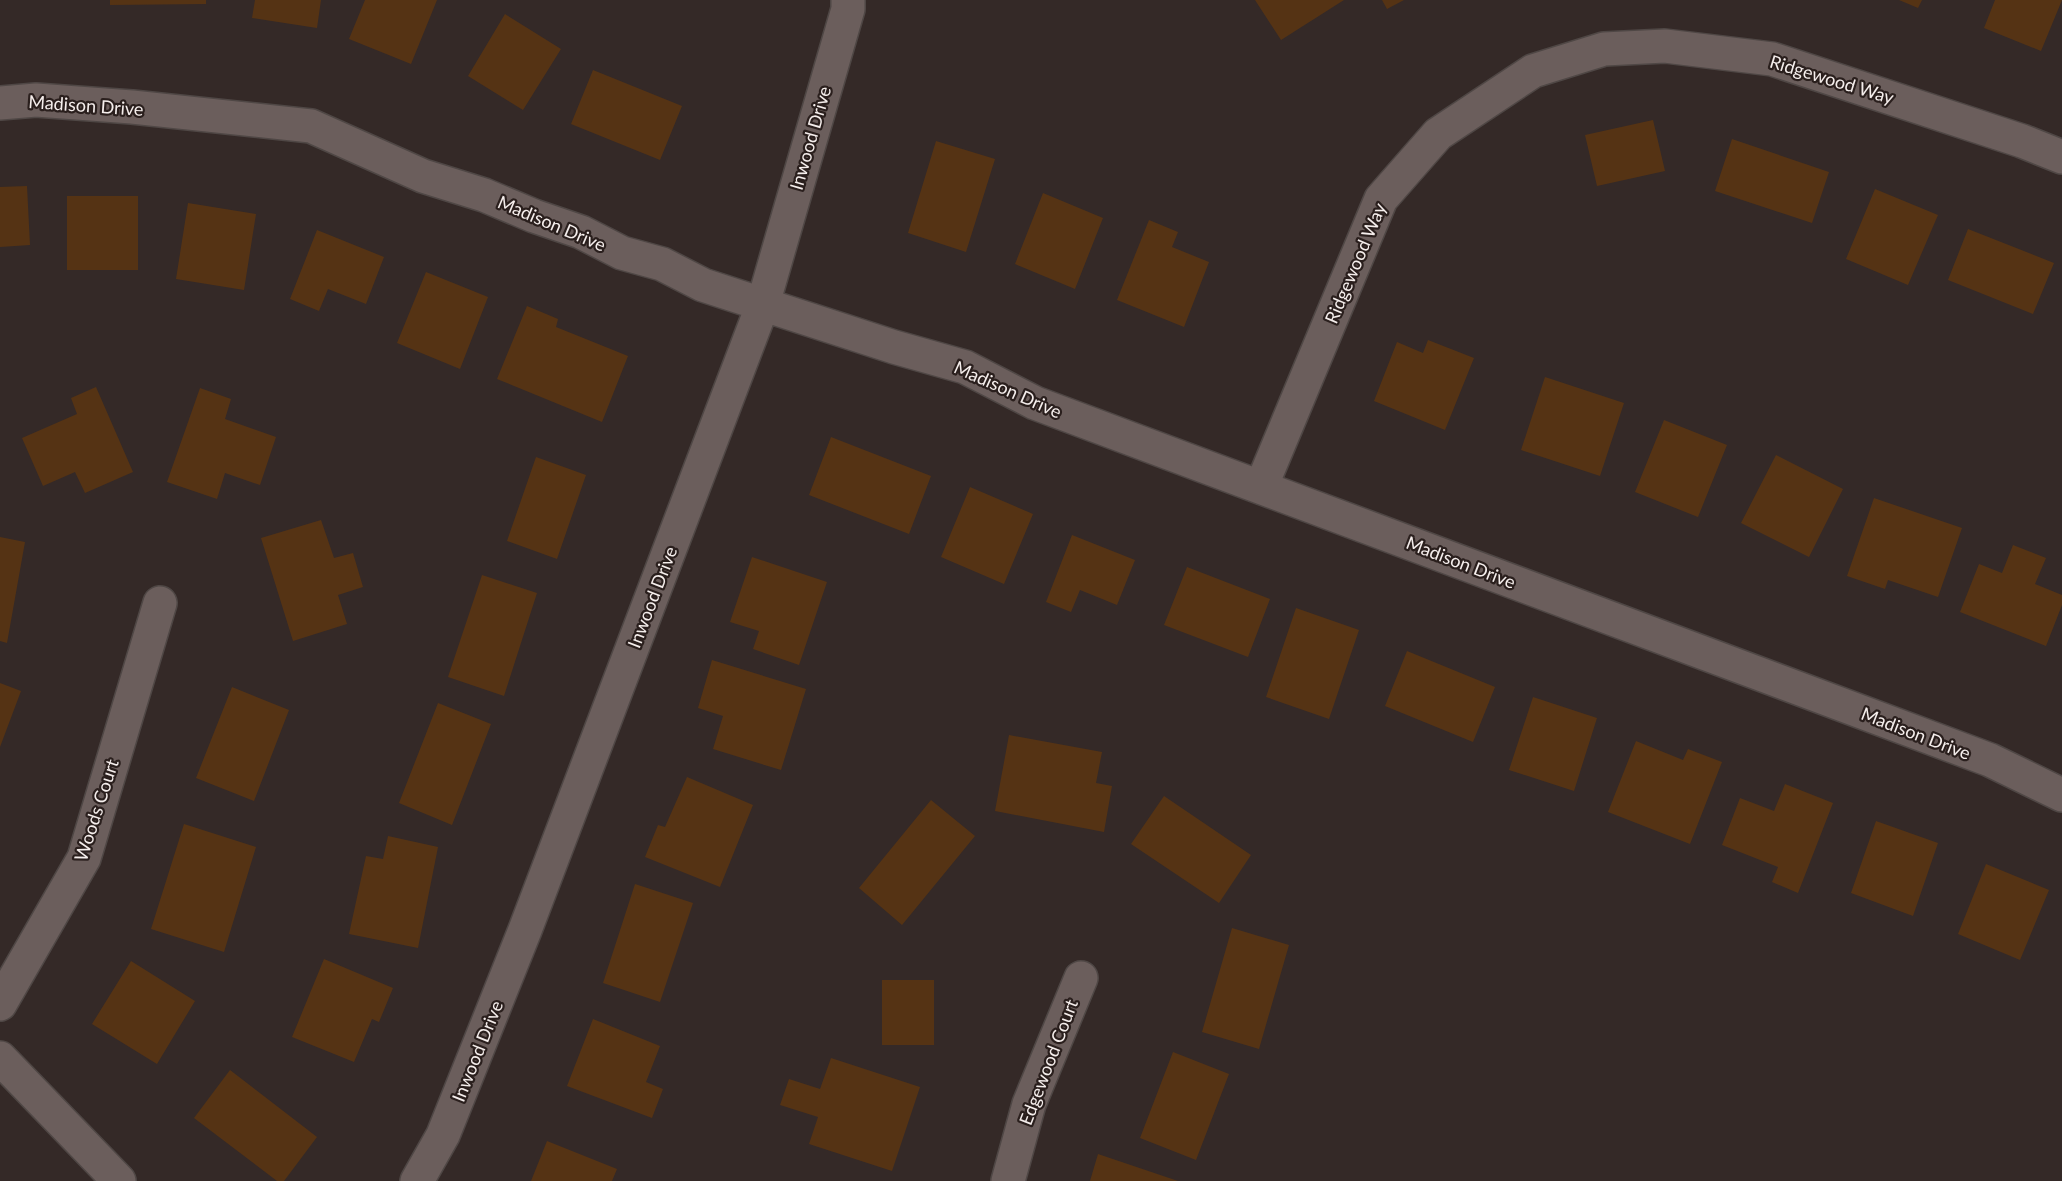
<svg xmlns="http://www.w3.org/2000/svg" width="2062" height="1181" font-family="Lato,sans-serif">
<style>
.building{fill:#553314}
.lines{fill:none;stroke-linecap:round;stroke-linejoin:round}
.minor-casing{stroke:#4f4745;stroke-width:36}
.minor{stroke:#6b5e5c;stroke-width:33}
.labels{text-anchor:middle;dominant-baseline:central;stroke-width:4.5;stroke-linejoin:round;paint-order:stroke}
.street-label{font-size:18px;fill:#f5eeec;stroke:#2a1f1d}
</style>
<rect width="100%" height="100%" fill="#342927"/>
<path class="building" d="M110 0H206V4L110 5Z
M255 0H321L317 28 252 18Z
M365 0H437L411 64 349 39Z
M1255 0H1344L1281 40Z
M1382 0H1404L1387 9Z
M1899 0H1922L1918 8Z
M1995 0H2062L2041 51 1984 28Z
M505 14 561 49 523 110 468 76Z
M593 70 682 106 660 160 571 124Z
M1653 120 1665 171 1597 186 1585 135Z
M1732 139 1829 172 1812 223 1715 191Z
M936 141 995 159 966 252 908 233Z
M27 186 30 245 0 247V187Z
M1875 189 1938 215 1908 285 1846 259Z
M1043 193 1103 218 1075 289 1015 264Z
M67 196H138V270H67Z
M188 203 256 214 244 290 176 279Z
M1149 220 1178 232 1172 247 1209 262 1184 327 1117 300Z
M1968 229 2054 263 2033 314 1948 280Z
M317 230 384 257 366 304 328 289 319 311 290 299Z
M426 272 488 297 460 369 397 343Z
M527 306 558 319 556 327 628 356 602 422 497 379Z
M1428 340 1474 358 1445 430 1374 401 1397 342 1423 353Z
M1545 377 1624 403 1600 476 1521 450Z
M96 387 133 472 85 493 75 472 43 486 22 438 77 414 71 398Z
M200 388 231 399 225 419 276 437 260 485 225 473 217 499 167 482Z
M1664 420 1727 445 1698 517 1635 492Z
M831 437 931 476 909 534 809 495Z
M1776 455 1843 489 1809 557 1741 523Z
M536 457 586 475 557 559 507 541Z
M970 487 1033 514 1004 584 941 557Z
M1874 498 1962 528 1938 597 1888 580 1885 589 1847 576Z
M321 520 334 558 353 553 363 587 338 595 347 624 293 641 261 538Z
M1072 535 1135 560 1117 605 1080 590 1071 612 1046 602Z
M0 537 25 542 7 643 0 641Z
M2013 545 2046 558 2035 584 2062 595V605L2046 646 1960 612 1979 564 2002 573Z
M752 557 827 582 799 665 753 649 759 631 730 622Z
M1187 567 1270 599 1248 657 1164 625Z
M482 575 537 593 504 696 448 677Z
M1296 608 1359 630 1329 719 1266 697Z
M1407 651 1495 687 1473 742 1385 706Z
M712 660 806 689 781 770 713 749 723 716 698 708Z
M0 683 21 691 0 747Z
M232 687 289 710 254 801 196 778Z
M1533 697 1597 718 1574 791 1509 770Z
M438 703 491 724 452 825 399 803Z
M1009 735 1102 752 1096 783 1112 786 1104 832 995 811Z
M1636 741 1683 760 1688 749 1722 762 1690 844 1608 812Z
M687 777 753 805 720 887 645 857 658 825 665 827Z
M1785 784 1833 803 1798 893 1772 882 1778 867 1722 845 1740 798 1774 811Z
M1164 796 1251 855 1219 903 1131 844Z
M931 800 975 836 902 925 859 888Z
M1876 821 1938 843 1913 916 1851 893Z
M184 824 256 847 224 952 151 929Z
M388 836 438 847 418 948 349 934 366 856 383 859Z
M1986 864 2049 890 2020 960 1958 934Z
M635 884 693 903 660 1002 603 983Z
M1232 928 1289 945 1259 1049 1202 1032Z
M324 959 393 988 379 1022 372 1019 354 1062 292 1037Z
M131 961 195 1001 157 1064 92 1024Z
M882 980H934V1045H882Z
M593 1019 660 1046 646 1082 663 1089 652 1118 567 1086Z
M1173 1052 1229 1074 1196 1160 1140 1138Z
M831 1058 920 1087 892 1171 809 1144 818 1117 780 1105 789 1079 820 1089Z
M230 1070 317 1137 284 1181H277L194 1118Z
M547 1141 617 1169 612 1181H531Z
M1098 1154 1178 1181H1090Z"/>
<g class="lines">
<g class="minor-casing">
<path id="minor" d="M0 103 36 100 132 107 311 126 423 176 484 195 534 216 581 232 622 253 662 264 703 285 894 347 965 367 1035 403 1990 760 2062 795
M1261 487 1381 199 1438 134 1533 71 1604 49 1665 46 1772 59 2022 141 2062 157
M0 1004 84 858 160 603
M0 1058 119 1181
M417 1181 443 1135 525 930 763 304 848 9V0
M1008 1181 1029 1104 1081 978"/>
</g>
<use href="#minor" class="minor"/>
</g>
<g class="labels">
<g class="street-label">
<text transform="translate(1832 79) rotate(17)">Ridgewood Way</text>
<text transform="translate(86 105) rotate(4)">Madison Drive</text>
<text transform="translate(810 138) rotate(-74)">Inwood Drive</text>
<text transform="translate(552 223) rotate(23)">Madison Drive</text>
<text transform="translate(1355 263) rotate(-67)">Ridgewood Way</text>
<text transform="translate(1008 389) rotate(24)">Madison Drive</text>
<text transform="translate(1461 562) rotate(21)">Madison Drive</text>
<text transform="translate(652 597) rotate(-69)">Inwood Drive</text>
<text transform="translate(1916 733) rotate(21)">Madison Drive</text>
<text transform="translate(96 810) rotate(-72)">Woods Court</text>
<text transform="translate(477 1051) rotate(-68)">Inwood Drive</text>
<text transform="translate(1048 1062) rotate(-69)">Edgewood Court</text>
</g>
</g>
</svg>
